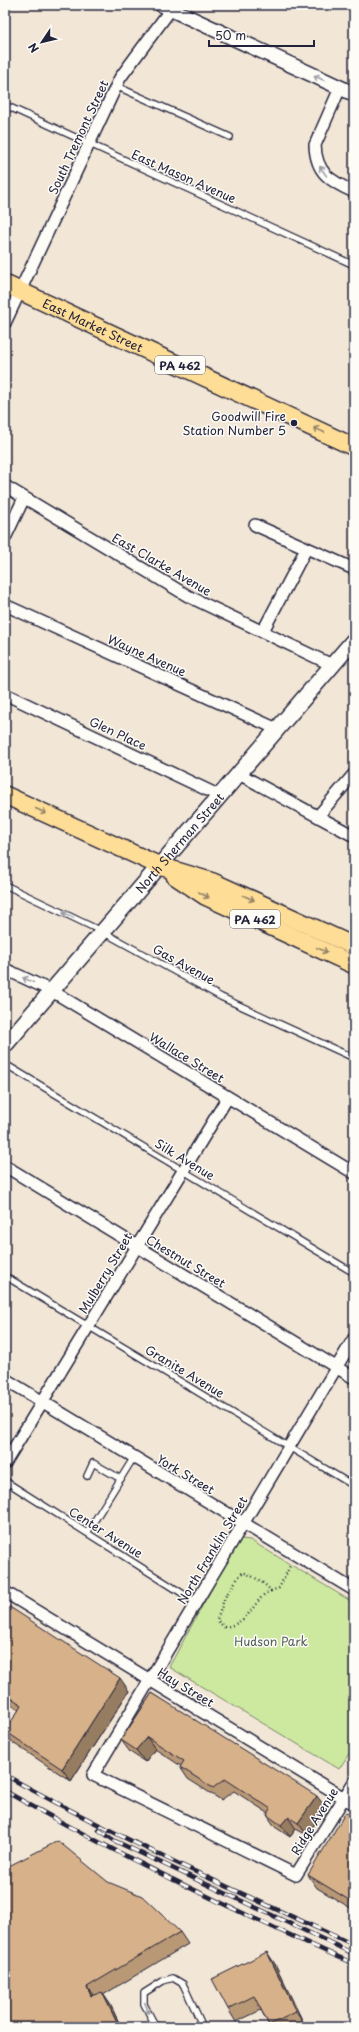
<svg xmlns="http://www.w3.org/2000/svg" width="359" height="2032" font-family="'Playpen Sans',sans-serif">
<style>
.green{fill:#cde99f;stroke:#78866d}
.lines{fill:none;stroke-linecap:round;stroke-linejoin:round}
.service-casing{stroke:#22223b;stroke-width:8}
.minor-casing{stroke:#22223b;stroke-width:14}
.tertiary-casing{stroke:#22223b;stroke-width:17}
.secondary-casing{stroke:#22223b;stroke-width:18}
.primary-casing{stroke:#22223b;stroke-width:20}
.path{stroke:#22223b;stroke-width:2.5;stroke-dasharray:1 3;stroke-linecap:butt}
.service{stroke:#fdfcf7;stroke-width:5.5}
.minor{stroke:#fdfcf7;stroke-width:11}
.tertiary{stroke:#fdfcf7;stroke-width:14}
.secondary{stroke:#fdfcf7;stroke-width:15}
.primary{stroke:#fedd96;stroke-width:17}
.rail-casing{stroke:#22223b;stroke-width:4.5}
.rail{stroke:#fdfcf7;stroke-width:3;stroke-dasharray:9;stroke-linecap:butt}
.wall{fill:#b99876;stroke:#22223b}
.shaded-wall{fill:#967c60;stroke:#22223b}
.building{fill:#d7b189;stroke:#22223b}
.oneway{stroke:#9a9aa2}
.oneway2{stroke:#908068}
.poi-dot{fill:#22223b;stroke:#fdfcf7;stroke-width:1.5}
.labels{text-anchor:middle;dominant-baseline:central;stroke-width:3;stroke-linejoin:round;paint-order:stroke}
.shield{fill:#fdfcf7;stroke:#646373;stroke-width:1}
.shield-label{font-size:11px;font-weight:bold;fill:#22223b}
.street-label{font-size:12px;fill:#22223b;stroke:#fdfcf7}
.poi-label{font-size:12px;fill:#22223b;stroke:#fdfcf7;text-anchor:end}
.park-label{font-size:12px;fill:#555e59;stroke:#fdfcf7}
</style>
<rect width="100%" height="100%" fill="#f2e6d6"/>
<filter id="ink" filterUnits="userSpaceOnUse"><feTurbulence type="fractalNoise" baseFrequency=".025" numOctaves="2"/><feDisplacementMap in="SourceGraphic" scale="8" xChannelSelector="R" yChannelSelector="G"/><feConvolveMatrix kernelMatrix="1 2 1 2 8 2 1 2 1" color-interpolation-filters="sRGB"/></filter>
<g filter="url(#ink)">
<path class="green" d="M242 1539 250 1540 354 1603V1746L339 1769 169 1667 237 1542Z"/>
<g class="lines">
<g class="service-casing">
<path id="service" d="M116 86 230 137
M5 105 354 265
M5 885 103 932 221 997 354 1058
M5 1064 354 1273
M5 1276 354 1486
M87 1476 93 1463 121 1479
M5 1481 196 1602
M87 1533 134 1457
M156 2027 144 2004V1993L163 1981 173 1978 183 1984 203 2027"/>
</g>
<g class="minor-casing">
<path id="minor" d="M340 88 315 145C316 174 331 181 354 192
M5 323 120 78 171 9 176 5
M5 486 188 596 332 665
M255 525 354 569
M5 538 24 498
M5 605 277 729
M263 631 306 549
M5 694 220 796
M239 774 354 836
M318 816 354 774
M5 969 52 991 354 1173
M5 1166 354 1378
M354 1338 93 1775 296 1875 354 1782
M5 1379 354 1590
M5 1463 228 1097
M5 1592 354 1804"/>
</g>
<g class="tertiary-casing">
<path id="tertiary" d="M162 5 354 94"/>
</g>
<g class="secondary-casing">
<g id="secondary">
<path id="s1" d="M5 1045 354 640"/>
</g>
</g>
<g class="primary-casing">
<g id="primary">
<path id="s2" d="M5 284 354 447"/>
<path d="M5 795 160 866 213 882 354 946"/>
<path d="M175 876 205 896 354 965"/>
</g>
</g>
<path class="path" d="M271 1591C254 1596 252 1624 224 1627L217 1620 225 1597 240 1575 243 1572C254 1577 264 1582 271 1591L279 1588 291 1564"/>
<use href="#service" class="service"/>
<use href="#minor" class="minor"/>
<use href="#tertiary" class="tertiary"/>
<use href="#secondary" class="secondary"/>
<use href="#primary" class="primary"/>
<g class="rail-casing">
<path id="rail" d="M5 1775C118 1838 236 1891 354 1945
M5 1791C117 1855 235 1911 354 1964
M99 1830 115 1841 354 1954"/>
</g>
<use href="#rail" class="rail"/>
</g>
<path class="wall" d="M5 1604 129 1691 71 1781 13 1743 5 1732 19 1710 5 1701Z
M152 1693 326 1808 307 1835 296 1829 290 1837 275 1827 267 1815 268 1813 234 1791 221 1800 188 1779 180 1767 181 1766 155 1749 145 1762 130 1752 121 1740Z
M354 1817V1910L317 1888 308 1875Z
M180 1932 188 1944 103 1995 110 2004 121 2027H5Z
M275 1964 304 2024 298 2027H270L261 2010 236 2022 228 2009Z"/>
<path class="shaded-wall" d="M120 1678 129 1691 71 1781 62 1769Z
M147 1737 155 1749 145 1762 136 1750Z
M317 1796 326 1808 307 1835 298 1823Z
M288 1817 296 1829 290 1837 281 1825Z
M267 1952 275 1964 304 2024 296 2012Z
M87 1987 96 1999 91 1996Z
M102 1992 110 2004 121 2027H119Z"/>
<path class="building" d="M5 1604 120 1678 62 1769 5 1731 22 1705 5 1694Z
M152 1693 317 1796 298 1823 288 1817 281 1825 267 1815 271 1809 225 1779 213 1788 180 1767 184 1761 147 1737 136 1750 121 1740Z
M346 1812 354 1817V1903L308 1875Z
M58 1841 108 1882 142 1896 180 1932 87 1987 91 1996 102 1992 119 2027H5V1868Z
M267 1952 296 2012 269 2025 254 1996 228 2009 212 1979Z"/>
<defs><path id="oneway-shaft" d="M-6 0H5M1.5-3L5.5 0L1.5 3" fill="none" stroke-width="1.6" stroke-linecap="round" stroke-linejoin="round"/></defs>
<g class="oneway">
<use href="#oneway-shaft" transform="translate(319 78) rotate(-155)"/>
<use href="#oneway-shaft" transform="translate(323 171) rotate(-125)"/>
<use href="#oneway-shaft" transform="translate(68 915) rotate(-155)"/>
<use href="#oneway-shaft" transform="translate(28 980) rotate(-155)"/>
<use href="#oneway-shaft" transform="translate(147 2008) rotate(67)"/>
</g>
<g class="oneway2">
<use href="#oneway-shaft" transform="translate(319 430) rotate(-155)"/>
<use href="#oneway-shaft" transform="translate(41 811) rotate(24)"/>
<use href="#oneway-shaft" transform="translate(204 895) rotate(30)"/>
<use href="#oneway-shaft" transform="translate(249 898) rotate(24)"/>
<use href="#oneway-shaft" transform="translate(322 950) rotate(25)"/>
</g>
</g>
<circle class="poi-dot" cx="294" cy="423" r="4"/>
<g class="labels">
<g class="shield">
<rect x="155" y="356" width="50" height="18" rx="3"/>
<rect x="230" y="910" width="50" height="18" rx="3"/>
</g>
<g class="shield-label">
<text x="180" y="365">PA 462</text>
<text x="255" y="919">PA 462</text>
</g>
<g class="street-label">
<text transform="translate(78 137) rotate(-65)">South Tremont Street</text>
<text transform="translate(184 176) rotate(24)">East Mason Avenue</text>
<text stroke="none"><textPath href="#s2" startOffset="97">East Market Street</textPath></text>
<text transform="translate(162 564) rotate(30)">East Clarke Avenue</text>
<text transform="translate(147 655) rotate(24)">Wayne Avenue</text>
<text transform="translate(118 733) rotate(25)">Glen Place</text>
<text stroke="none"><textPath href="#s1" startOffset="267">North Sherman Street</textPath></text>
<text transform="translate(184 964) rotate(29)">Gas Avenue</text>
<text transform="translate(187 1057) rotate(31)">Wallace Street</text>
<text transform="translate(185 1159) rotate(31)">Silk Avenue</text>
<text transform="translate(186 1261) rotate(31)">Chestnut Street</text>
<text transform="translate(105 1273) rotate(-59)">Mulberry Street</text>
<text transform="translate(185 1371) rotate(31)">Granite Avenue</text>
<text transform="translate(186 1474) rotate(31)">York Street</text>
<text transform="translate(106 1532) rotate(32)">Center Avenue</text>
<text transform="translate(212 1550) rotate(-59)">North Franklin Street</text>
<text transform="translate(186 1687) rotate(31)">Hay Street</text>
<text transform="translate(314 1821) rotate(-58)">Ridge Avenue</text>
</g>
<g class="poi-label">
<text x="286" y="416">Goodwill Fire<tspan x="286" dy="14">Station Number 5</tspan></text>
</g>
<g class="park-label">
<text x="271" y="1641">Hudson Park</text>
</g>
</g>
<rect width="359" height="2032" fill="none" stroke="#fdfcf7" stroke-width="20"/>
<rect x="10" y="10" width="339" height="2012" fill="none" stroke="#22223b" stroke-width="1.5" filter="url(#ink)"/>
<g transform="translate(42 42) rotate(235)" stroke="#fdfcf7" stroke-width="3" paint-order="stroke">
<path d="M0-3L7 15L0 10L-7 15Z" fill="#22223b"/>
<text y="-6" font-size="11" font-weight="bold" text-anchor="middle" fill="#22223b">N</text>
</g>
<path d="M209 40v6h105v-6" fill="none" stroke="#22223b" stroke-width="2"/>
<text x="215" y="40" font-size="12" fill="#22223b" stroke="#fdfcf7" stroke-width="3" paint-order="stroke">50 m</text>
</svg>
